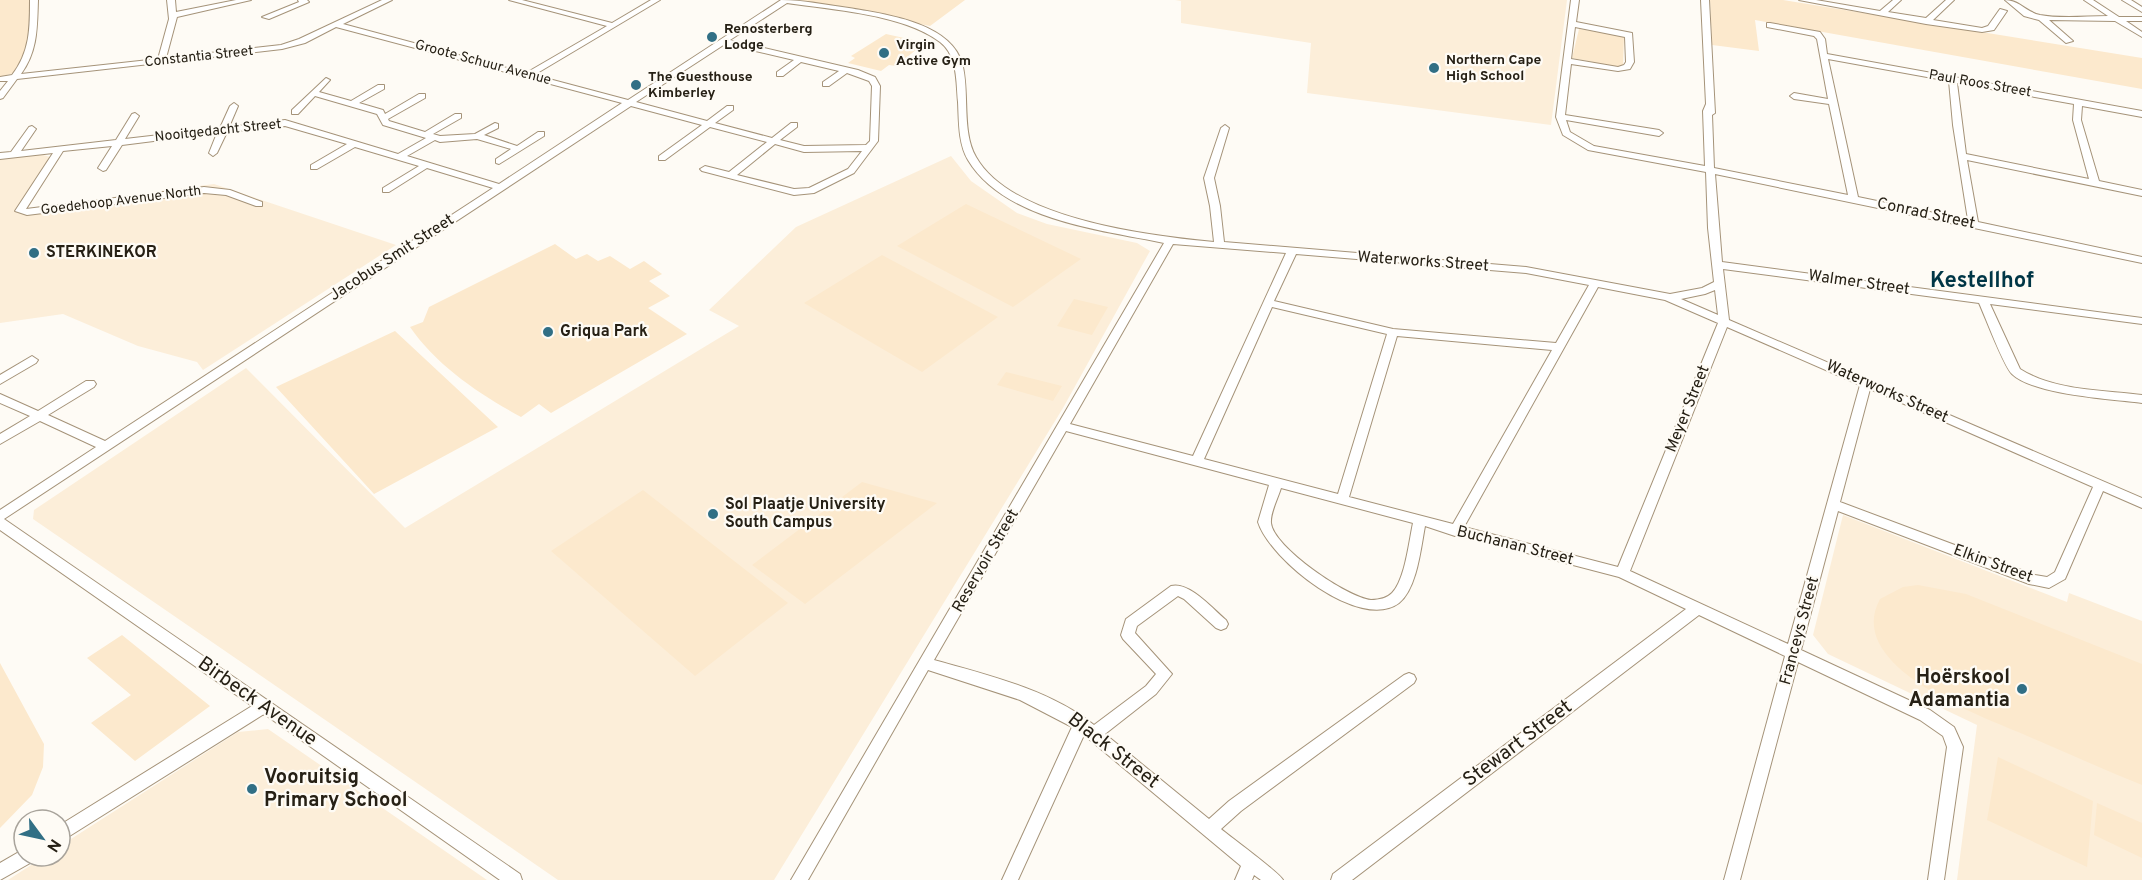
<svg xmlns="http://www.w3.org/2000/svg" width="2142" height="880" font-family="Overpass,sans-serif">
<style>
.built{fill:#fceed9}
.green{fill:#fce9cd}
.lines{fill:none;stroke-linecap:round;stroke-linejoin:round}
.minor-casing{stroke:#a59379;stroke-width:2}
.minor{fill:#fff;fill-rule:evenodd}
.poi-dot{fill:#316f85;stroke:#fefbf5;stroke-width:2}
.labels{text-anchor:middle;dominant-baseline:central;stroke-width:4.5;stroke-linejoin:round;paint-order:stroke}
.far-poi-label{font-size:14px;font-weight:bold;fill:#262015;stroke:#fefbf5;text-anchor:start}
.far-street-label{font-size:14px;fill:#262015;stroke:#fefbf5}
.street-label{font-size:16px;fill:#262015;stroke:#fefbf5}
.poi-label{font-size:16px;font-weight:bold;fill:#262015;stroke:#fefbf5;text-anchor:start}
.near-poi-label{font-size:20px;font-weight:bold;fill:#262015;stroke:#fefbf5;text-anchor:end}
.near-street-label{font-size:20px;fill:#262015;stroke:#fefbf5}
.district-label{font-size:22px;font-weight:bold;fill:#003646;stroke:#fefbf5}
</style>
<rect width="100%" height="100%" fill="#fefbf5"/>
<path class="built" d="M1175 0H1567L1551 125 1307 93 1311 43 1181 23V1Z
M40 154 50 157 60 156 28 208 214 184 396 245 203 370 197 362 138 346 63 314 0 323V159Z
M951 156 971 181 1017 213 1047 224 1137 243 1150 251 1063 408 774 880H558L33 519 34 510 246 368 405 528 739 326 709 310 796 227Z
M1843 515 2067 602 2069 593 2142 621V880H1957L1977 725 1828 654 1813 635Z
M268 729 487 880H8L45 856H60V846L238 732Z"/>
<path class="green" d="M0 0H31L26 55 17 72 0 77Z
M799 0H965L930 26Z
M1710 0H1783L2142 58V89L1755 20 1759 51 1712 45Z
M1579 29 1624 36 1623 68 1572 58Z
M886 34 913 40 905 47 917 49 896 66 889 65 881 71 848 63 855 58 851 56Z
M966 204 1081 259 1013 307 897 246Z
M555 244 576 259 587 254 598 261 610 256 630 269 644 261 662 274 649 281 670 296 648 308 687 334 551 413 539 404 521 417C479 394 437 366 410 327L423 322 429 307Z
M882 255 998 317 922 372 804 303Z
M1074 299 1108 307 1092 335 1057 326Z
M395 331 498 427 374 494 276 387Z
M1006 372 1062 386 1053 401 997 385Z
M862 482 937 503 805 604 752 565Z
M643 490 788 603 695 676 551 551Z
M1918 585 1966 594 2142 664V785C2105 770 2069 754 2032 738 1987 718 1842 669 1880 599L1903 587Z
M122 635 210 706 135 761 91 723 131 695 87 658Z
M0 663 44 744 43 767 32 795 0 828Z
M1998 757 2093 801 2087 867 1987 820Z
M2097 803 2142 823V858L2094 835Z"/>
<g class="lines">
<g class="minor-casing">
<path id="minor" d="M30 0H38C37 27 38 51 21 74L158 59 169 19 167 0H175L176 12 236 0H251L177 17 166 58 281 45 299 39 382 0H392L343 24 526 73 607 26 509 0H522L612 23 651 0H660L534 75 628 100 781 0C804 0 826 5 849 8 884 14 950 22 962 63 970 91 961 131 976 157 1011 219 1149 236 1214 242L1210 206 1204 178 1221 128 1225 125 1229 128 1214 178 1220 206 1224 242 1526 267 1670 294 1702 288 1714 282 1708 228 1706 172 1588 150 1563 135 1556 117 1571 0H1579L1576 22 1632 33 1634 62 1630 69 1618 71 1571 64 1565 115 1659 130 1663 133 1659 136 1566 120 1570 132 1594 146 1705 166 1703 111 1706 104 1701 0H1709L1715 113 1712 115 1714 168 1848 195 1829 104 1794 99 1790 96 1794 93 1828 99 1817 39 1814 36 1767 27V23H1770L1820 32 1825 39 1827 54 2142 111V117L2082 106 2081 120 2099 181 2142 190V196L1967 160 1978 222 2142 257V263L1715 174 1722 262 2142 318V324L1990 304 2020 369C2054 391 2103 390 2142 395V403C2111 399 2034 395 2012 374 2004 367 1985 316 1979 303L1723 269 1729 320 2142 498V508L2103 491 2065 579 2049 588 2029 584 1838 511 1801 650 1930 710 1954 727 1963 747 1944 880H1928L1947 747 1943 736 1920 720 1798 662 1740 880H1724L1785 656 1699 615 1352 880H1331L1333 874 1686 609 1619 577 1458 535 1455 536 1425 526C1421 547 1417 589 1399 603 1360 632 1270 560 1258 522L1269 485 1066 431 934 660C988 675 1050 690 1094 725L1146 686 1156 674 1123 639 1121 635 1126 619 1171 586C1189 581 1213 609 1226 620L1228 624 1226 628 1221 630 1216 628 1184 599 1178 596 1137 626 1135 633 1172 674 1156 694 1105 734 1209 819 1229 801 1404 675 1409 673 1414 675 1416 679 1414 683 1241 811 1221 829C1232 838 1280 873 1283 880H1261L1254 875 1252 880H1235L1241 866 1084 735 1018 880H1002L1072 727 1020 700 928 670 808 880H791L1164 243C1101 230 1004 220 968 160 958 143 959 120 958 102 956 82 958 56 940 42 903 14 833 10 787 3L730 40 858 70 875 77 880 86 878 141 854 173 814 193 794 195 702 171 700 169 705 166 729 172 767 142 710 127 665 160H659V156L702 125 631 106 4 519 520 874 522 880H500L264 714 60 842V825L252 706 0 530V510L96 447 40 421 0 444V434L30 416 0 403V394L38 411 86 381H94L96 384 94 387 48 415 105 441 493 188 427 168 389 192H383V188L419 166 355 147 317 169H311V165L347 144 285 126 227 132 217 153 213 156 209 153 217 133 122 145 106 170 103 171 98 168 112 146 63 151 26 209 204 187 230 190 262 202V206H256L226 195 204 193 27 215 15 211 53 153 0 159V153L11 152 29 127 32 126 36 129 21 151 116 140 132 114 135 113 139 116 125 139 220 128 230 106 234 103 238 106 229 127 285 120 398 154 426 138 383 125 377 114 315 96 298 114H292V110L326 78 330 80 319 92 351 101 378 85H384V89L359 103 383 110 385 114 419 94H425V98L388 119 389 121 425 132 455 114H461V118L433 134 440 136 475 134 495 123 498 124V128L484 135 517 146 538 132H544V136L499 164 496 163V159L511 149 477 139 440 142 435 140 407 156 499 184 622 103 336 27 305 43 282 49 17 79 3 98 0 99V91L8 81H0V77L12 75C30 52 30 28 30 0ZM1575 27 1625 37 1626 62 1624 65 1618 67 1571 59ZM725 44 794 60 777 72V76H783L801 62 839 71 823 82V86H829L847 73 869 81 872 86 870 141 866 145 804 146 780 140 797 127V123H791L772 138 715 123 733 110V106H727L707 121 636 102ZM1828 59 1949 81 1953 125 1968 220 1858 197ZM1957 83 2074 104 2073 120 2089 179 1966 154ZM775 144 804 152 862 151 848 169 809 188 794 189 737 175ZM1173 244 1286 253 1193 456 1070 424ZM1296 254 1526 273 1589 285 1556 343 1393 329 1274 301ZM1598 287 1665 300 1718 323 1618 567 1464 527ZM1715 290 1718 315 1681 299 1705 294ZM1272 307 1387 334 1338 494 1204 459ZM1727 327 1860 385 1788 644 1630 571ZM1397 336 1552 350 1453 524 1349 497ZM1870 389 2093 487 2055 572 2047 577 2035 575 1840 502ZM1281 488 1413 523C1409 541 1405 580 1392 593 1387 598 1379 600 1371 600 1348 598 1273 547 1271 523 1270 513 1278 498 1281 488Z
M298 0H307L309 2 269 19 262 17 299 2Z
M1799 0H1816L1880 11 1893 0H1901L1888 12 1926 18 1946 0H1954L1933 20 1982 28 1988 26 2000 9 2007 11 1994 30 1982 32 1926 24Z
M2005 0C2019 0 2026 12 2040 15 2061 19 2086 16 2108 16L2084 0H2093L2119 17H2142V21H2126L2142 32V37L2115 21 2049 20 2073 41 2066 43 2039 20 2024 16Z
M2122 0H2131L2142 7V12Z
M32 356 38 360 36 363 0 384V375Z
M24 849V856H34L32 862 0 880V863Z"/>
</g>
<use href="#minor" class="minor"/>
</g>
<g class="poi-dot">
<circle cx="712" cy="37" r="6"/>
<circle cx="884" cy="53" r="6"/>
<circle cx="1434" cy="68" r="6"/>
<circle cx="636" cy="85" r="6"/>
<circle cx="34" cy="253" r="6"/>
<circle cx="548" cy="332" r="6"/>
<circle cx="713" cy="514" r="6"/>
<circle cx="2022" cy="689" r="6"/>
<circle cx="252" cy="789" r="6"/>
</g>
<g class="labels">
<g class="far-poi-label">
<text x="724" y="29">Renosterberg<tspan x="724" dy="16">Lodge</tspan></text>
<text x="896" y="45">Virgin<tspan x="896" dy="16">Active Gym</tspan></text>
<text x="1446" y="60">Northern Cape<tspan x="1446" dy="16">High School</tspan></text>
<text x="648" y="77">The Guesthouse<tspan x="648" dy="16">Kimberley</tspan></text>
</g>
<g class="far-street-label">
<text transform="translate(199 57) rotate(-6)">Constantia Street</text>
<text transform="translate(483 63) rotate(15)">Groote Schuur Avenue</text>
<text transform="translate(1980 84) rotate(10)">Paul Roos Street</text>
<text transform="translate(218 131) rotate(-6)">Nooitgedacht Street</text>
<text transform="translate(121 201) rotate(-7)">Goedehoop Avenue North</text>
</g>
<g class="street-label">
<text transform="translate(1926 214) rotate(12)">Conrad Street</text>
<text transform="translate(392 258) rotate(-33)">Jacobus Smit Street</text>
<text transform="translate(1423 262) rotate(4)">Waterworks Street</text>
<text transform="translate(1859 283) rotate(8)">Walmer Street</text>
<text transform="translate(1887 392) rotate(24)">Waterworks Street</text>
<text transform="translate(1688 409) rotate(-68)">Meyer Street</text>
<text transform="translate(1515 546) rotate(14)">Buchanan Street</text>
<text transform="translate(986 561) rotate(-60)">Reservoir Street</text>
<text transform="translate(1993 564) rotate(20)">Elkin Street</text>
<text transform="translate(1800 631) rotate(-75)">Franceys Street</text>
</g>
<g class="poi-label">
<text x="46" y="253">STERKINEKOR</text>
<text x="560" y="332">Griqua Park</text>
<text x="725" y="505">Sol Plaatje University<tspan x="725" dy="18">South Campus</tspan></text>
</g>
<g class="near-poi-label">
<text x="2010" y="678">Hoërskool<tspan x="2010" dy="23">Adamantia</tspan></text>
<text x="264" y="778" text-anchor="start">Vooruitsig<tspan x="264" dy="23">Primary School</tspan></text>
</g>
<g class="near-street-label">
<text transform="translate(257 702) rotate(35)">Birbeck Avenue</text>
<text transform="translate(1518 744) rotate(-37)">Stewart Street</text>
<text transform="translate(1113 751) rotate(38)">Black Street</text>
</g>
<g class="district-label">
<text x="1982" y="281">Kestellhof</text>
</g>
</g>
<g transform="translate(42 838) rotate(123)"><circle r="28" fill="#fefbf5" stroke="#a8a39b" stroke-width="1.5"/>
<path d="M0-4.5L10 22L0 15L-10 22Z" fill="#316f85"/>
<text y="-9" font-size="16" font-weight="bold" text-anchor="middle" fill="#262015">N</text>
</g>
</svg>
